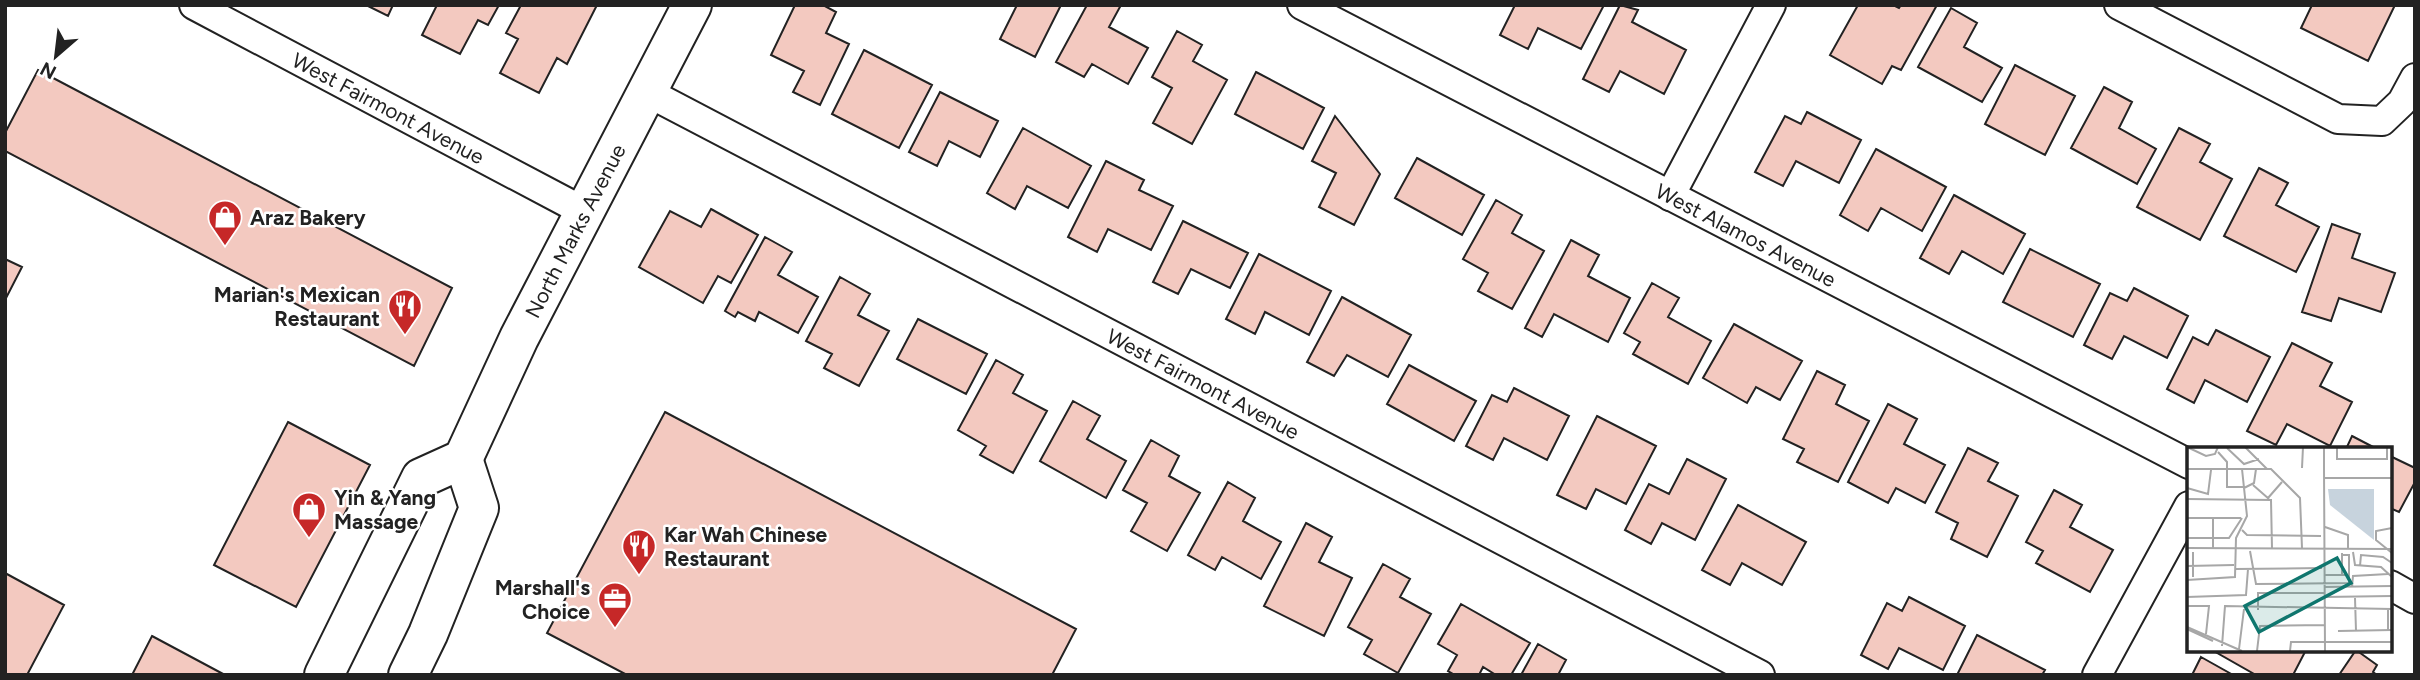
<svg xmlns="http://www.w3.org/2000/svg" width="2420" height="680" font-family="Figtree,sans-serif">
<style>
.building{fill:#f3c9c0;stroke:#222;stroke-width:2}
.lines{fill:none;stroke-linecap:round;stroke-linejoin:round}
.street-casing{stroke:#222;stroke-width:32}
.secondary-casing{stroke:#222;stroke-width:42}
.street{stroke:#fff;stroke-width:28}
.secondary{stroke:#fff;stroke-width:38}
.labels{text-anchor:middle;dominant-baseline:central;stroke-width:5;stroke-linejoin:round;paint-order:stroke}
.street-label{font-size:21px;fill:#222;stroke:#fff}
.poi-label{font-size:21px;font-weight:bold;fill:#222;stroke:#fff;text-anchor:start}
.inset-road{fill:none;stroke:#a7a7a7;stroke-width:2}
.view{fill:#0f766e;fill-opacity:0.15;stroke:#0f766e;stroke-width:3.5}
.inset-edge{fill:none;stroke:#222;stroke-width:3.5}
</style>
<rect width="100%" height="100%" fill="#fff"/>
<path class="building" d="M366 5H393L388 16Z
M437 5H499L488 25 478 20 460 54 422 35Z
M521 5H597L567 64 557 58 539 93 500 73 518 39 506 33Z
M795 5H823L836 12 826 33 849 44 820 105 793 92 804 71 771 55Z
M1017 5H1061L1035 57 1000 39Z
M1087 5H1121L1109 27 1148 48 1128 84 1092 64 1084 77 1056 62Z
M1515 5H1604L1581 49 1538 28 1528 49 1500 35Z
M1620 5 1638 10 1632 22 1686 50 1664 94 1620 71 1609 92 1583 79Z
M1858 5H1893L1899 8 1901 5H1937L1901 70 1892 66 1882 84 1830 55Z
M2312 5H2395L2368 61 2301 28Z
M1951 8 1977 23 1964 47 2002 68 1982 102 1918 67Z
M1177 31 1202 45 1193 61 1227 80 1192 144 1153 123 1172 88 1152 77Z
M864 50 932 85 899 148 832 114Z
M2015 65 2075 96 2045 155 1985 124Z
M38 70 452 288 414 366 5 151V133Z
M1256 72 1324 108 1303 149 1235 114Z
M2104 87 2132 102 2119 128 2156 149 2137 184 2071 148Z
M940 92 998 121 980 157 949 141 937 166 909 152Z
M1807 112 1861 140 1839 183 1796 161 1783 186 1755 172 1785 116 1801 124Z
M1335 116 1380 174 1354 225 1319 207 1336 173 1312 161Z
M1023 128 1091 166 1068 208 1027 186 1015 209 987 193Z
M2179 128 2210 144 2200 162 2232 179 2200 240 2137 207Z
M1876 149 1946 187 1922 231 1881 208 1868 231 1840 215Z
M1417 158 1484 195 1462 235 1395 198Z
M1106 161 1144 180 1139 190 1173 206 1151 250 1108 229 1097 252 1068 237Z
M2259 168 2288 183 2276 205 2319 227 2296 272 2224 236Z
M1954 195 2025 234 2003 274 1962 251 1949 274 1920 258Z
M1496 200 1522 215 1512 233 1544 251 1512 309 1478 291 1488 273 1463 259Z
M711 209 758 235 731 283 718 276 703 303 639 267 670 211 701 227Z
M1183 221 1248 253 1230 288 1191 269 1178 294 1153 282Z
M2332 224 2360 234 2352 258 2395 273 2381 312 2339 298 2331 321 2302 312Z
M765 237 792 252 778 275 818 297 798 333 759 312 755 321 738 312 735 317 725 311Z
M1571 240 1599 255 1588 276 1630 298 1608 342 1554 314 1542 337 1525 328Z
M2030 249 2100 284 2073 337 2003 302Z
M1259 254 1331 291 1309 335 1265 312 1255 334 1226 319Z
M5 259 22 267 5 300Z
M840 277 870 294 858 315 889 331 859 386 824 368 832 354 806 341Z
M1652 283 1679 298 1668 317 1711 341 1688 384 1633 354 1640 342 1624 333Z
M2134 288 2188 316 2167 358 2124 336 2112 359 2084 345 2110 293 2127 301Z
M1342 297 1411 335 1388 377 1347 355 1334 376 1307 362Z
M918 319 987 354 966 394 897 359Z
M1734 324 1802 361 1780 400 1756 387 1747 403 1703 378Z
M2216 330 2270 357 2247 402 2205 380 2194 403 2167 389 2193 337 2208 345Z
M2292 343 2332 363 2320 386 2352 402 2330 446 2287 424 2276 445 2247 431Z
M996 360 1023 375 1013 393 1047 411 1013 473 980 455 986 446 958 430Z
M1409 365 1476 401 1454 441 1387 404Z
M1817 371 1845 385 1836 404 1869 421 1838 482 1797 462 1804 449 1783 439Z
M1514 388 1569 416 1547 460 1504 438 1493 460 1466 446 1492 395 1507 402Z
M1073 401 1100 416 1087 439 1126 461 1106 498 1040 461Z
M1888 404 1917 419 1904 444 1945 465 1925 503 1896 488 1888 503 1848 482Z
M665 412 1076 629 1052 675H627L547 633Z
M1597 416 1656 446 1626 504 1596 489 1586 509 1557 495Z
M288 422 370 465 296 607 214 565Z
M2352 436 2377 449H2346Z
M1151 440 1179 456 1169 476 1200 493 1167 551 1131 531 1147 503 1123 490Z
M1968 448 1998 463 1988 481 2018 496 1987 557 1951 539 1958 523 1936 512Z
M2390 456 2415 468V482L2399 512 2390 508Z
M1687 459 1726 479 1695 540 1662 523 1651 544 1625 530 1649 484 1669 494Z
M1228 482 1255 498 1243 521 1281 542 1261 579 1222 557 1215 570 1188 555Z
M2054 490 2082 505 2070 527 2113 550 2090 592 2036 563 2043 551 2026 542Z
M1738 505 1806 542 1782 585 1742 563 1730 585 1702 570Z
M1306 523 1332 537 1319 562 1352 578 1324 636 1264 606Z
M1383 564 1410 579 1400 597 1431 614 1398 673 1364 654 1372 640 1348 627Z
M5 573 64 605 27 675H5Z
M1909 597 1965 626 1943 670 1899 648 1888 669 1861 655 1887 603 1902 611Z
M1461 604 1530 643 1511 675H1496L1483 667 1479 675H1455L1448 671 1457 655 1438 644Z
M1977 635 2045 670 2042 675H1957Z
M152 636 225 675H132Z
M1538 644 1566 660 1558 675H1521Z
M2212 650H2306L2293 675H2256Z
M2356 650 2377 665 2373 672 2377 675H2339Z
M2201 657 2233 675H2192Z"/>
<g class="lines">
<g class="street-casing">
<g id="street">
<path id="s1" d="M194 5 585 212"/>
<path id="s2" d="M1302 5 2189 464"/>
<path d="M2119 5 2338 119 2382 121 2402 102 2415 78"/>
<path id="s3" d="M647 92 1760 675"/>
<path d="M1670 196 1771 5"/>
<path d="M2390 585 2415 599"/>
<path d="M2097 675 2189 506"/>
</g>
</g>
<g class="secondary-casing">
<g id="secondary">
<path id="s4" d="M324 675 421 478 463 459 519 338 692 5"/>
<path d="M408 675 428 634 479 508 463 459"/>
</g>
</g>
<use href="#street" class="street"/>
<use href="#secondary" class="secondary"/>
</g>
<defs>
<g id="shop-pin" transform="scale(1.75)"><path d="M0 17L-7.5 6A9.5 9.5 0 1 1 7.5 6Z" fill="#c62828" stroke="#fff"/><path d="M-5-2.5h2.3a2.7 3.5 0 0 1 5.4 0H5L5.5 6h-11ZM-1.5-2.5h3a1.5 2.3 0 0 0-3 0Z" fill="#fff"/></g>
<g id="restaurant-pin" transform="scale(1.75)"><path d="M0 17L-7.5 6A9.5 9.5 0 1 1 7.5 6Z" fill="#c62828" stroke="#fff"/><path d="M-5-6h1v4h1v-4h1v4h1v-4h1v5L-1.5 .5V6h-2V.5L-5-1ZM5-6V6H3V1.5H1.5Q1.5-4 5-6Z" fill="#fff"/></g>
<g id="office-pin" transform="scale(1.75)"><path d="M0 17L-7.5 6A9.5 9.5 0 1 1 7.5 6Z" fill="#c62828" stroke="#fff"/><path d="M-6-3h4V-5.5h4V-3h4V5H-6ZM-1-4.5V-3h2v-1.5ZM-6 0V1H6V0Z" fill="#fff"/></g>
</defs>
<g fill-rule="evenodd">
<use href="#shop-pin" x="225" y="217"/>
<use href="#restaurant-pin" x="405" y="306"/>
<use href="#shop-pin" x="309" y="509"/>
<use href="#restaurant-pin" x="639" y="546"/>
<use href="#office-pin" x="615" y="599"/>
</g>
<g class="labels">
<g class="street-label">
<text stroke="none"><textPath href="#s1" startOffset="220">West Fairmont Avenue</textPath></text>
<text stroke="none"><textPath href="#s4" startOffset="520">North Marks Avenue</textPath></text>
<text stroke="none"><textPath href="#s2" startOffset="500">West Alamos Avenue</textPath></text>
<text stroke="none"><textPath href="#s3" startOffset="628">West Fairmont Avenue</textPath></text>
</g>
<g class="poi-label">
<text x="250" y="217">Araz Bakery</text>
<text x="380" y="294" text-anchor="end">Marian's Mexican<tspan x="380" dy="24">Restaurant</tspan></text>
<text x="334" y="497">Yin &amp; Yang<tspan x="334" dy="24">Massage</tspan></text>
<text x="664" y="534">Kar Wah Chinese<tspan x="664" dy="24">Restaurant</tspan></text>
<text x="590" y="587" text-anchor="end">Marshall's<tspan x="590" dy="24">Choice</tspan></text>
</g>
</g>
<g transform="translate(2187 447)">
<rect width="205" height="205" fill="#fff"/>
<path d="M141 42H187V93L143 58Z" fill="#c7d3dd"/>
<path class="inset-road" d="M0 0 19 9 28 7 31 0M58 0 80 22M150 0V12H200V0M40 1 57 17 72 12M31 5 40 15V40H57M115 21 116 0M137 21 138 204M0 22H84L113 51 115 101M137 22V0M138 31H205M66 38 82 52M0 41 21 47 24 23M57 41 67 36 69 22M81 51 95 35M0 52 84 53 85 101M0 71H54M26 72V101M138 80 161 88V101M205 81 189 84V93L205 106M55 83 60 88 134 89M0 91H42L55 71M0 101 205 102M63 104 69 137 162 136V108H155M166 105 168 118 194 120 205 130M155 106V128M0 119 47 118M173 119 174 108 196 110 205 116M48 122 135 121M137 128H162M6 130V105M0 133 48 130 49 91 60 69 55 22M137 140 205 139M165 140 166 129 201 127M0 150 59 148 61 122M137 150 205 149M168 151 169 184M0 159H22L19 187M201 161V183M71 163V146H137M0 180 55 204M0 182 26 194M151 184 205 183M35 199 38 159 205 162M52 202 57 162M70 204 73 179 138 178M103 204 104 195H205"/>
<path class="view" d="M150 111 164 136 72 185 58 159Z"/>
<rect width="205" height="205" class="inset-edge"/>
</g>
<rect width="2420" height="680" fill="none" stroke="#222222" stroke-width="14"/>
<g transform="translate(56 56) rotate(208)" stroke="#ffffff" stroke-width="5" paint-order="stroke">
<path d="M0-5L12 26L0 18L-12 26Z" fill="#222222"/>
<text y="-10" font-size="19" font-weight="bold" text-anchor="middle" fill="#222222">N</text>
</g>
</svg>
